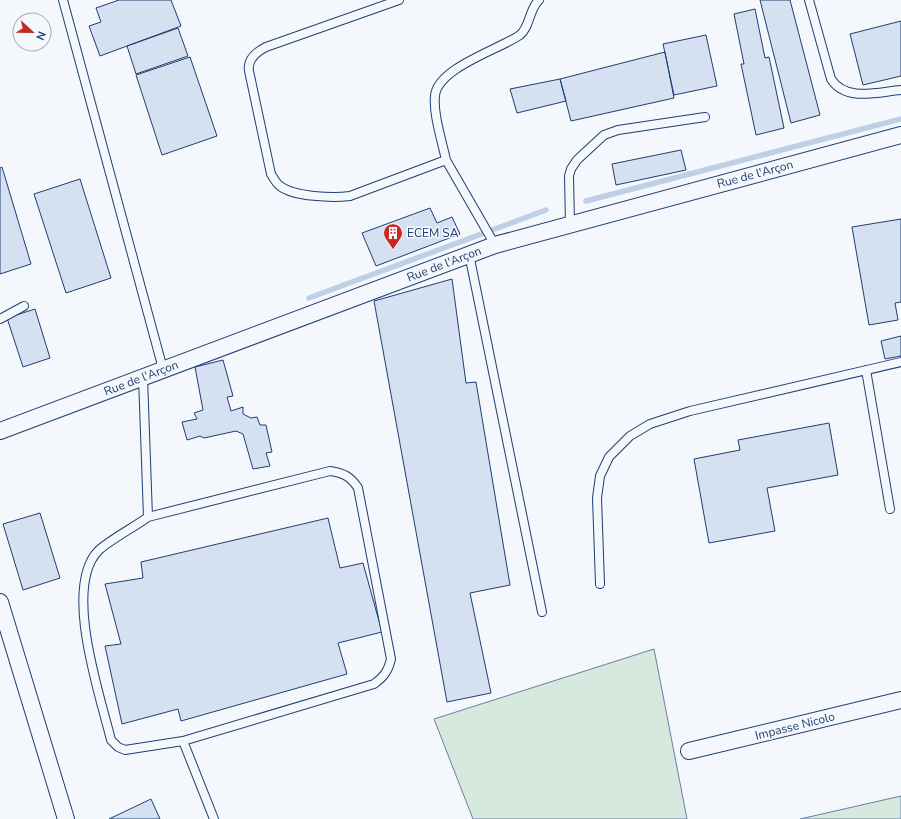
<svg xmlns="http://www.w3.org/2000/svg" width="901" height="819" font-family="'Nunito Sans',sans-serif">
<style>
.green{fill:#d7e8df;stroke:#687fa3}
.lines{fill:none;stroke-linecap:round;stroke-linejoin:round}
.stream{stroke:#bed0e5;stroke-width:5.5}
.building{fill:#d5e0f0;stroke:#1d3f73}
.service-casing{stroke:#1d3f73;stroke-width:10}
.minor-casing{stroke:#1d3f73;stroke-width:18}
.service{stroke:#f4f7fb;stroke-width:8}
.minor{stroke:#f4f7fb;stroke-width:16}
.labels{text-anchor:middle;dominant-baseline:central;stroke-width:3;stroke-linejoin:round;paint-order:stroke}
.street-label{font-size:12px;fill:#1d3f73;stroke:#f4f7fb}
.poi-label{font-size:12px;fill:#1d3f73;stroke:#f4f7fb;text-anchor:start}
</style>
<rect width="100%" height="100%" fill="#f4f7fb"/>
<path class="green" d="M654 649 687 819H473L434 719Z
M901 796V819H800Z"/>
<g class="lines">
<path class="stream" d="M586 201 901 119
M309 298 546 210"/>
</g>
<path class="building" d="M119 0H171L181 26 100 56 89 26 101 22 96 8Z
M760 0H790L820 115 791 123Z
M755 9 765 58 769 57 784 128 756 135 741 64H744L734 14Z
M901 21V76L863 85 850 34Z
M178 28 188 56 136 74 127 46Z
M706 35 717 86 674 95 663 44Z
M665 52 674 98 571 121 560 79Z
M190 57 217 136 162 155 136 75Z
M560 79 566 101 517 113 510 89Z
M681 150 686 170 616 185 612 164Z
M2 167 31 264 0 274V168Z
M80 179 111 278 66 293 34 194Z
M430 208 437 223 452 217 460 234 376 266 362 233Z
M901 219V302L895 303 898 320 869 325 852 227Z
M452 279 466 383 476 382 510 585 470 593 491 693 447 702 374 301Z
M35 309 50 358 23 367 7 318Z
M901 336V356L885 359 881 341Z
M223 360 233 396 227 397 231 411 243 407V414L251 418 257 417 260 425H266L272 452 266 453 270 466 253 469 243 434 236 431 204 438 200 436 187 440 182 422 197 419 194 413 203 410 195 367Z
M829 423 838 475 767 488 775 531 709 543 694 459 740 450 738 440Z
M40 513 60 578 23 590 3 524Z
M328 518 340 568 363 563 382 632 338 643 347 674 181 721 178 709 122 724 105 646 121 644 105 584 143 578 141 562Z
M151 799 160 819H109Z"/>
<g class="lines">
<g class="service-casing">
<path id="service" d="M63 0 163 369
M399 0 266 47C256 52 247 59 249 71L271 174C274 179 276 183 280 186 294 197 333 198 350 196L446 160 495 245
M809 0 831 79C846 102 877 92 901 90
M446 160C442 141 433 114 435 96 437 68 500 49 520 35 530 27 529 9 539 0
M570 224 569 176 571 169 577 160 604 135 618 130 705 117
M469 254 542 612
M0 319 24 306
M866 370 890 509
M143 377 148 517 330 471C344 473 351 477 358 488L391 659C388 671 384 677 374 684L183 741
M148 517C136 526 108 541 98 551 63 588 100 695 111 740L118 747 125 750 183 741 214 819
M600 584 597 498 600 476 609 457 630 436 650 424 690 411 901 362"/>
</g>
<g class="minor-casing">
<path id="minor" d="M0 431 495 245 901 135
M0 602 66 819
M689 751 901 700"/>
</g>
<use href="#service" class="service"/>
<use href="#minor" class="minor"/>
</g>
<defs>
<g id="building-pin" transform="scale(1)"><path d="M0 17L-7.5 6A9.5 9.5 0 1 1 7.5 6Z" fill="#c62828" stroke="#f4f7fb"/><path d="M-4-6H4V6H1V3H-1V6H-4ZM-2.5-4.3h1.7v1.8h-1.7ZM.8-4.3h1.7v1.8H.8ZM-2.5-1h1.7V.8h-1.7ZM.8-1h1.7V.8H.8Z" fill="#fff"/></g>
</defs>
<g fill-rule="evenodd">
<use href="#building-pin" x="393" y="233"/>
</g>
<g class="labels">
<g class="street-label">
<text transform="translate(755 174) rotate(-15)">Rue de l'Arçon</text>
<text transform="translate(444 264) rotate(-21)">Rue de l'Arçon</text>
<text transform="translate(141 378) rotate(-21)">Rue de l'Arçon</text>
<text transform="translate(795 726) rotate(-14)">Impasse Nicolo</text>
</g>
<g class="poi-label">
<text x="407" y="233">ECEM SA</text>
</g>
</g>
<g transform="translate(32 32) rotate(112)"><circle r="19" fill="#f4f7fb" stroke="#9eadc5"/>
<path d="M0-3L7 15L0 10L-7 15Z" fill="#c62828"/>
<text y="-6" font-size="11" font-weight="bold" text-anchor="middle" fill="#1d3f73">N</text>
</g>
</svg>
